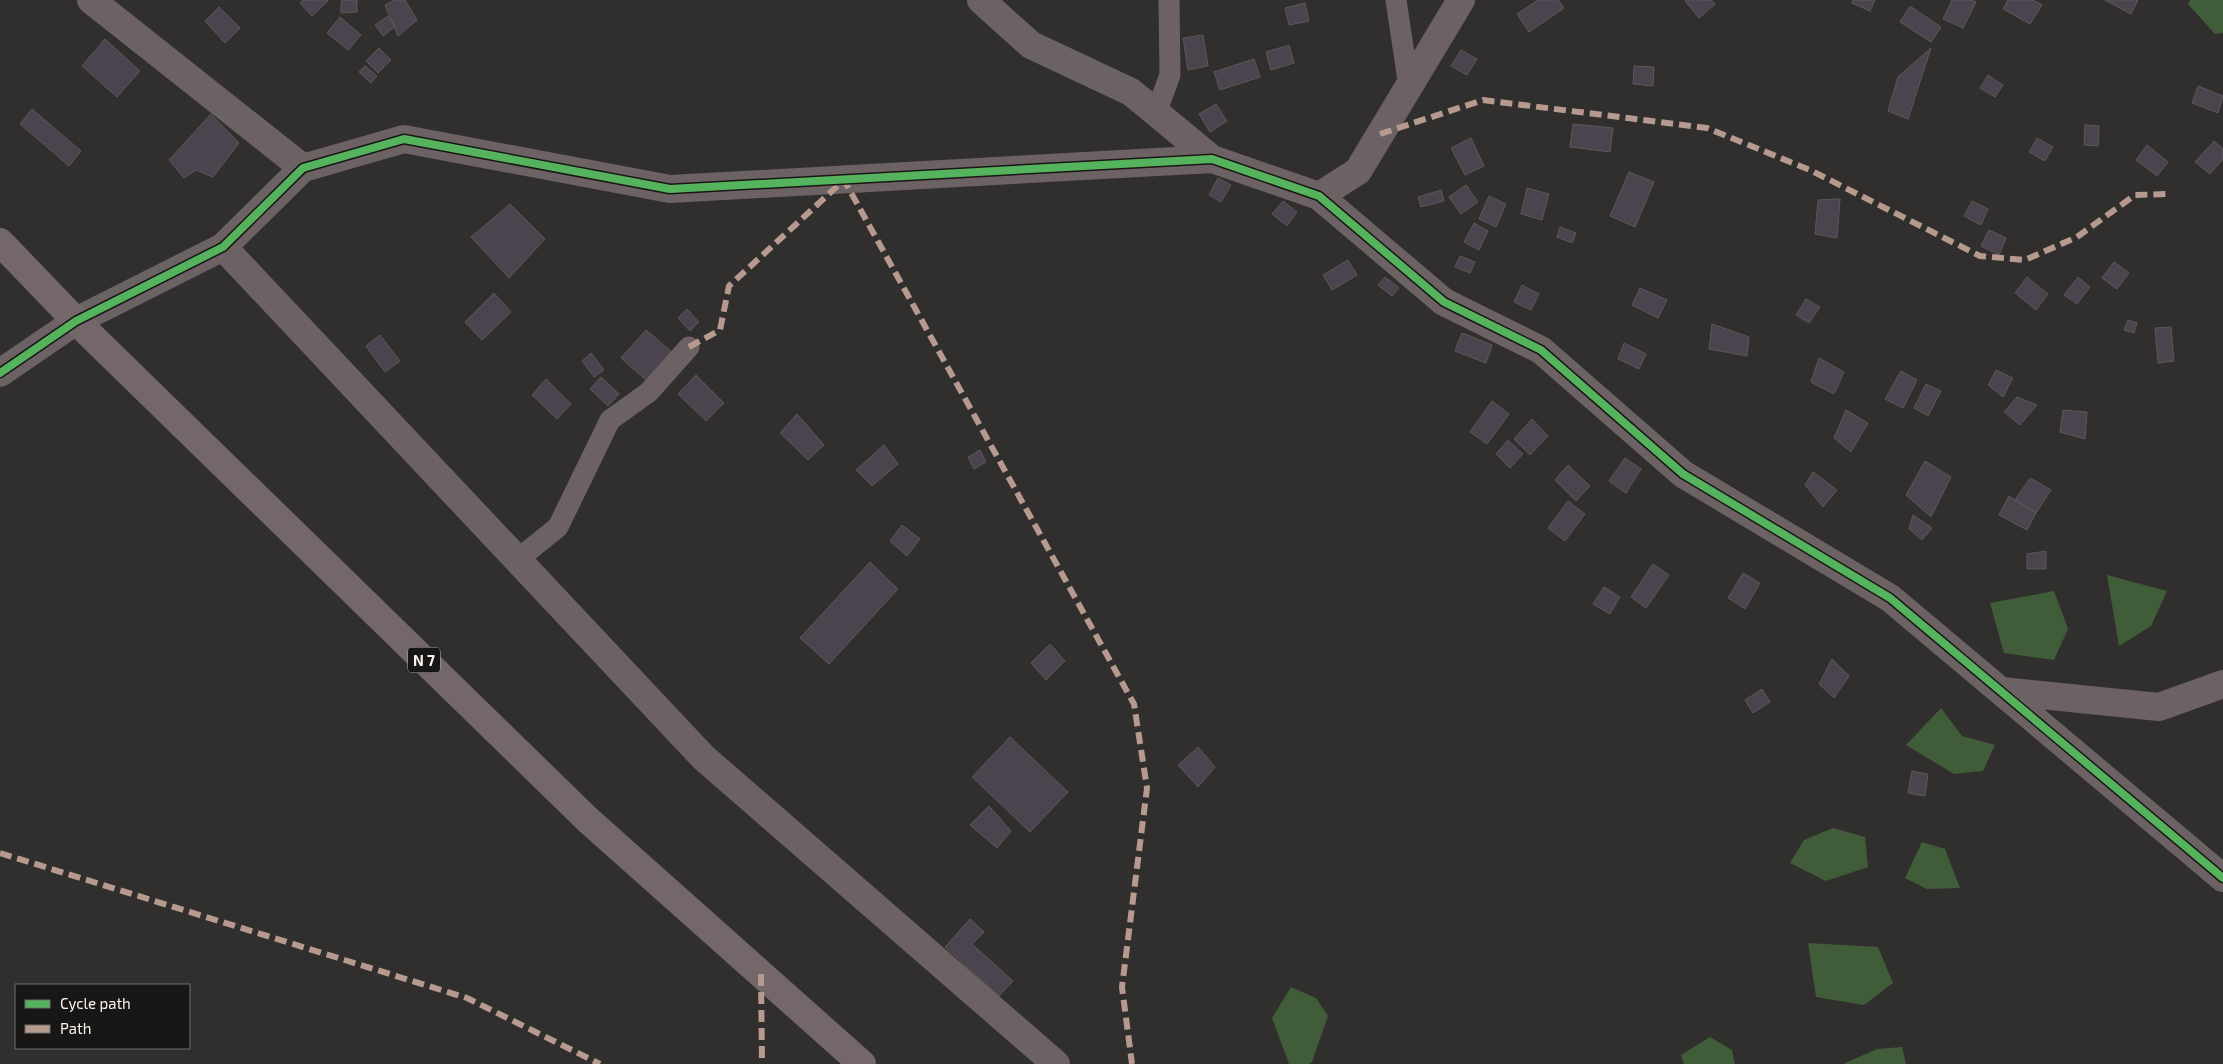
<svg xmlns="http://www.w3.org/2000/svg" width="2223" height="1064" font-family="'Exo 2',sans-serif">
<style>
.green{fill:#405c39}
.building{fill:#4b444e;stroke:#5a5959}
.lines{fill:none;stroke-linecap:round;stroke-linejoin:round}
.lane{stroke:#6c6264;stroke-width:21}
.street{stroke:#6c6264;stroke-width:28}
.highway{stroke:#746769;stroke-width:28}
.quiet{stroke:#b69a8f;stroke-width:6;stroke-dasharray:12 6;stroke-linecap:butt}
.cycleway-casing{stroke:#191716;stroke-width:11}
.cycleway{stroke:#56b35d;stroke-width:8}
.labels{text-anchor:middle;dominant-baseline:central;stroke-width:5;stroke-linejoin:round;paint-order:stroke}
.shield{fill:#191716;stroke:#b4b1af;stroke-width:1}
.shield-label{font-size:15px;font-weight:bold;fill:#f6f3f0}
</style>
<rect width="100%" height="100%" fill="#312f2d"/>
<path class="green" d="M2190 0H2223V33L2215 34 2188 4Z
M2107 575 2167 591 2151 626 2119 646Z
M2054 591 2068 629 2054 660 2004 653 1990 603Z
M1941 708 1962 736 1995 745 1983 771 1954 774 1906 745Z
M1833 828 1865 837 1868 867 1826 881 1790 863 1804 840Z
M1922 842 1945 849 1960 888 1927 889 1905 878Z
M1808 943 1878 947 1893 983 1864 1005 1816 997Z
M1291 987 1316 998 1328 1016 1312 1062 1309 1064H1289L1272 1018Z
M1710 1037 1732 1050 1735 1064H1684L1681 1055Z
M1902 1047 1906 1064H1843L1877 1049Z"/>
<path class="building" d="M303 0H327L328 1 312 16 300 3Z
M357 0V12L341 13V1Z
M394 0H405L417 20 398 36 385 5Z
M1538 0H1558L1564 8 1529 32 1517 14Z
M1686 0H1711L1715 4 1699 18 1685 1Z
M1853 0H1875L1870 11 1852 3Z
M1952 0H1971L1976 2 1963 28 1943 19Z
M2008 0H2033L2042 5 2030 24 2003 9Z
M2105 0H2138L2131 14Z
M1305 3 1309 21 1289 25 1285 8Z
M1910 6 1941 27 1931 42 1900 22Z
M219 7 240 28 225 43 205 21Z
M388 16 396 26 383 36 375 25Z
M340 17 361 35 348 50 327 33Z
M1203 35 1208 66 1188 70 1183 38Z
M105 39 140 71 117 97 82 66Z
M1289 45 1294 63 1271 70 1266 52Z
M379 48 391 60 378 73 366 61Z
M1931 48 1908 119 1888 111 1898 77Z
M1461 50 1477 59 1467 75 1451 66Z
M1254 59 1260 77 1220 90 1214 72Z
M365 66 377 76 371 83 359 72Z
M1634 66 1654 67 1653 86 1633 84Z
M1988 75 2003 85 1995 97 1980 88Z
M2198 86 2223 96 2218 113 2192 103Z
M1216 104 1227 121 1210 132 1199 114Z
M32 109 81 151 69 166 20 124Z
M211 114 239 143 213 177 196 170 184 178 169 160Z
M1573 124 1613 128 1610 152 1570 147Z
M2085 125 2099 126 2098 146 2084 145Z
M1471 138 1484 166 1465 175 1451 148Z
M2037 138 2053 147 2045 161 2029 152Z
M2214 141 2223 149V159L2210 174 2195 162Z
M2147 145 2168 162 2157 176 2136 160Z
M1629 172 1654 182 1635 227 1610 216Z
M1218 178 1231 185 1221 202 1209 195Z
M1466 185 1478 202 1461 214 1449 197Z
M1527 188 1549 194 1542 220 1521 214Z
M1441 190 1444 201 1421 207 1418 197Z
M1489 196 1506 204 1496 227 1479 219Z
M1840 199 1837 238 1815 234 1818 200Z
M1283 201 1297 212 1287 226 1272 214Z
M1972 201 1988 209 1981 225 1964 216Z
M510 204 545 239 509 278 471 237Z
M1474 223 1488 231 1479 250 1464 242Z
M1560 227 1576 233 1572 243 1557 237Z
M1989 230 2006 238 1999 255 1981 246Z
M1460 256 1475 262 1470 273 1455 267Z
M1348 260 1357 275 1332 290 1323 275Z
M2114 262 2129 273 2117 289 2102 278Z
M1385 277 1399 288 1392 296 1378 285Z
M2027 277 2048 294 2036 310 2015 293Z
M2078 277 2090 287 2077 304 2064 295Z
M1522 285 1539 294 1531 310 1514 302Z
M1640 288 1667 300 1658 318 1632 305Z
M494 293 511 312 482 340 465 322Z
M1806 299 1820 307 1809 323 1796 315Z
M687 309 699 322 690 331 678 318Z
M2128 320 2137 323 2134 333 2124 330Z
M1712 324 1749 337 1747 356 1709 349Z
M2171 327 2174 361 2158 363 2155 328Z
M646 330 672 352 647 381 621 358Z
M1462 333 1492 345 1486 363 1455 351Z
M380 335 400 361 385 372 366 346Z
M1624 343 1646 354 1639 369 1618 359Z
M591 353 604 370 594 377 582 361Z
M1819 358 1844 372 1834 394 1811 382Z
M1996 370 2013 378 2003 397 1988 385Z
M1901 371 1917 380 1903 408 1885 399Z
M696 375 724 403 706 421 678 394Z
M601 377 619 394 608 406 590 389Z
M546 379 571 404 557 419 532 395Z
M1926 384 1941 391 1928 416 1914 408Z
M2017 397 2037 405 2020 425 2004 412Z
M1492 401 1509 414 1487 444 1470 432Z
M1846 410 1868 423 1851 452 1834 438Z
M2063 410 2087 412 2085 439 2060 432Z
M797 414 824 445 808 460 780 433Z
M1532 419 1548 436 1530 455 1514 439Z
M1508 440 1523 454 1510 468 1496 454Z
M884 445 898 464 872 486 856 470Z
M980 450 986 462 974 469 968 457Z
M1625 458 1641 469 1626 493 1609 481Z
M1925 461 1951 477 1931 517 1906 495Z
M1568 465 1590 486 1576 501 1555 480Z
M1813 472 1837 490 1823 507 1805 485Z
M2030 478 2051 490 2036 513 2015 500Z
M2009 496 2036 513 2027 530 1999 515Z
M1568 501 1585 514 1565 541 1548 528Z
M1913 515 1932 528 1922 540 1909 529Z
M902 525 920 539 907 556 890 541Z
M2046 551V569H2027V554Z
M870 562 898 589 829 664 800 638Z
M1653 564 1669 575 1646 608 1631 597Z
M1743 573 1760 583 1745 609 1728 598Z
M1604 587 1620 597 1610 614 1593 604Z
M1050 644 1065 661 1046 680 1031 663Z
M1832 659 1849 676 1834 698 1819 684Z
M1762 689 1770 702 1753 713 1745 700Z
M1010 737 1068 792 1030 832 972 777Z
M1198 747 1215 767 1198 787 1178 765Z
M1912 771 1928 774 1925 796 1908 793Z
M989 806 1011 831 997 848 970 825Z
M970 919 984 932 972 944 1013 981 999 996 945 947Z"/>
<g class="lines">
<path class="lane" d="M1396 0 1409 87
M1156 113 1170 75 1169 0
M517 560 558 527 610 420 649 392 689 347"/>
<path class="street" d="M91 0 303 168
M981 0 1031 45 1131 92 1212 159
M1319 196 1358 171 1461 0
M223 247 704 758 1056 1064
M0 373 76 321 223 247 303 168 404 139 670 189 1212 159 1319 196 1444 302 1541 350 1683 474 1890 598 2223 878
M2002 691 2159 707 2223 684"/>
<path class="highway" d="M0 242 76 321 588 820 862 1064"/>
<path class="quiet" d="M1380 134 1483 100 1707 128 1810 170 1980 256 2025 260 2077 237 2135 195 2168 194
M689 347 720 330 729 286 844 180 1134 704 1147 788 1122 987 1132 1064
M0 853 467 998 600 1064
M761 974 762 1064"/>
<g class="cycleway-casing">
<path id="cycleway" d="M0 373 76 321 223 247 303 168 404 139 670 189 1212 159 1319 196 1444 302 1541 350 1683 474 1890 598 2223 878"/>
</g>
<use href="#cycleway" class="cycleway"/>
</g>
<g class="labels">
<rect class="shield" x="408" y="647.5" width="32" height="25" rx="4"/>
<g class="shield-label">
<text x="424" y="660">N 7</text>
</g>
</g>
<rect x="15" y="984" width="175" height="65" fill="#191716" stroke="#716f6d"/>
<rect x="25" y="1000" width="25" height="8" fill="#56b35d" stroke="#716f6d"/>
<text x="60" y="1009" font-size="15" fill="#f6f3f0">Cycle path</text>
<rect x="25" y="1025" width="25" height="8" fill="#b69a8f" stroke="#716f6d"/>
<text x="60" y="1034" font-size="15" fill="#f6f3f0">Path</text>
</svg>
